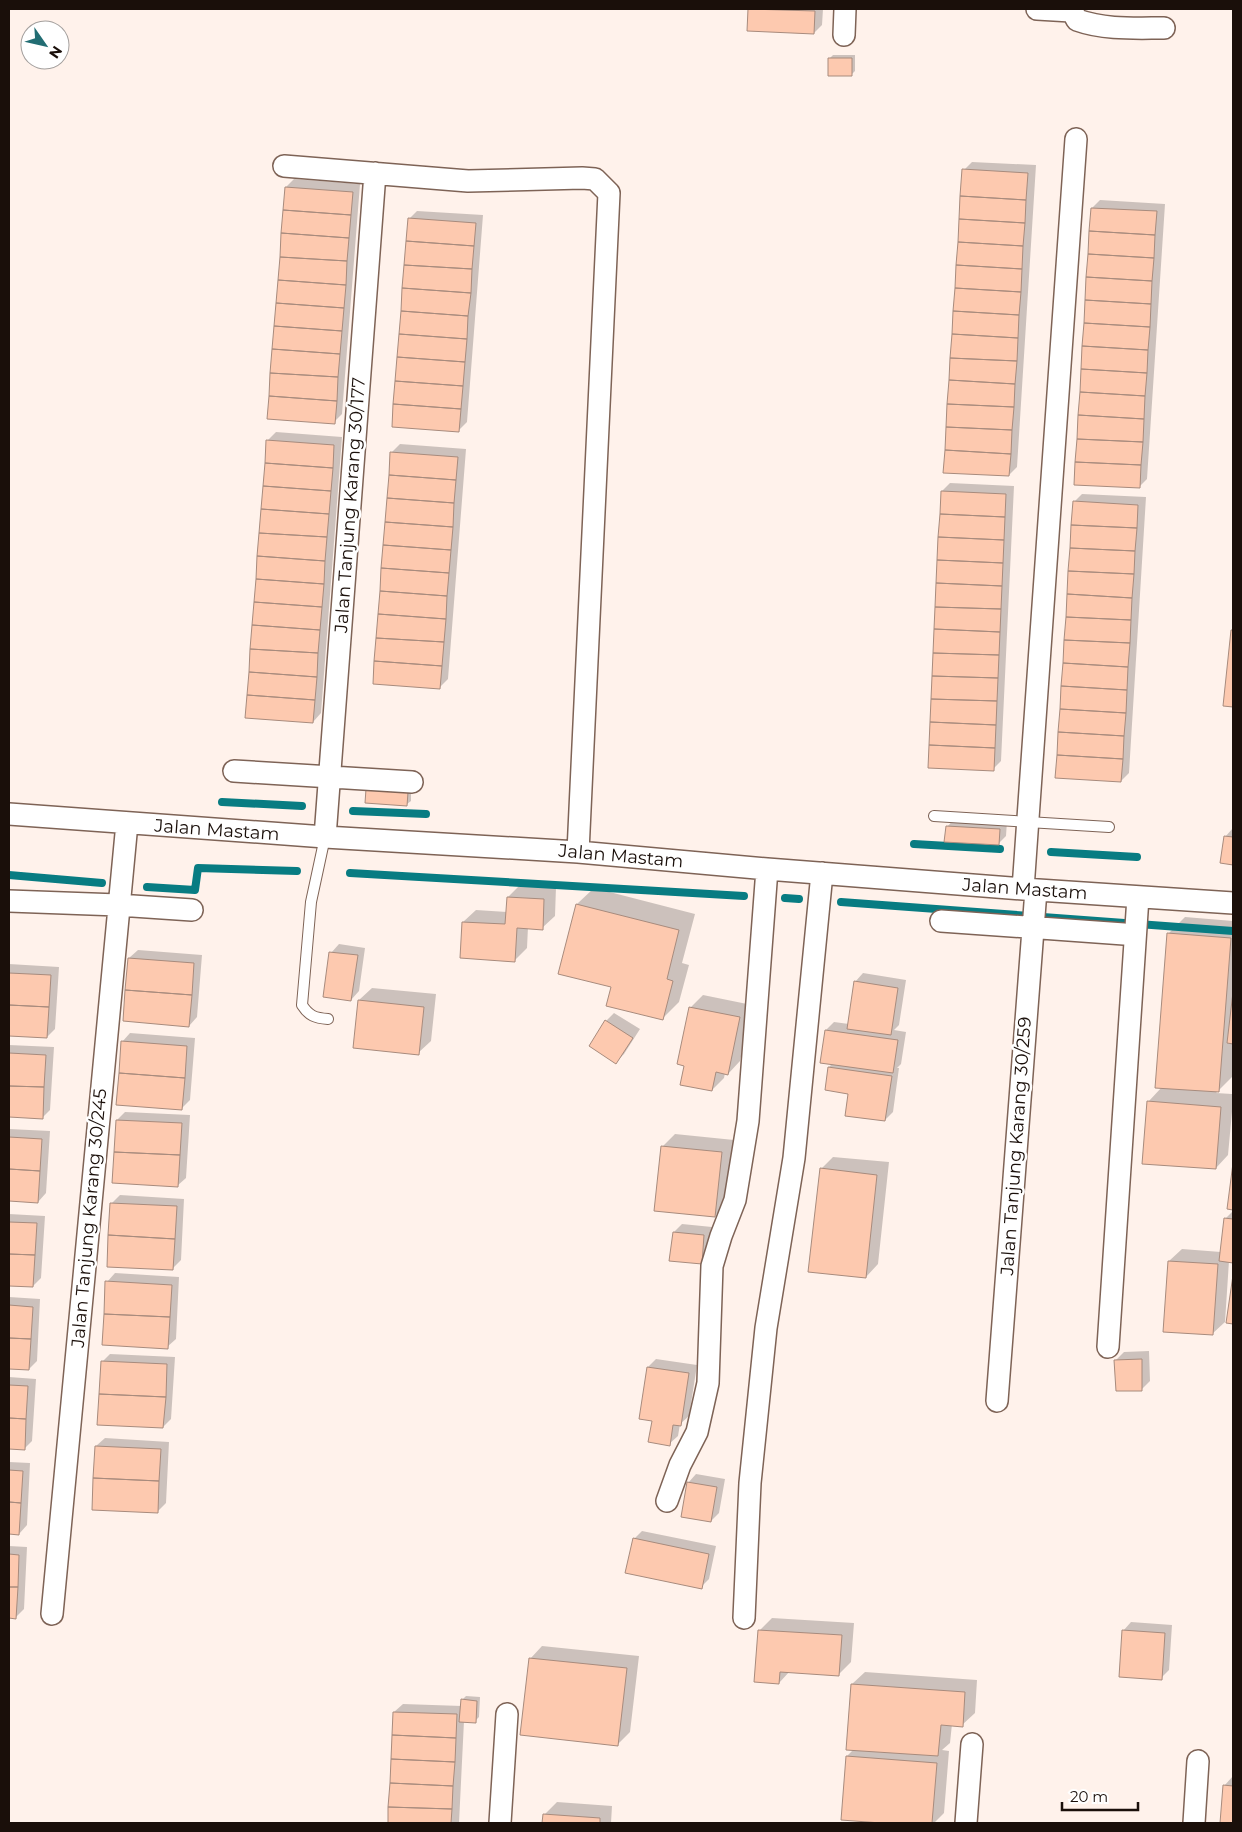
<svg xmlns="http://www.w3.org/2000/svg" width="1242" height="1832" font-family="Montserrat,sans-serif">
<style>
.shadow{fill:#0003}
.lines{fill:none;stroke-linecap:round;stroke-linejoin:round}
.stream{stroke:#087c82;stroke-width:8}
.building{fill:#fdc9af;stroke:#a88b7d}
.lane-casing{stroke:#7e6356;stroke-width:12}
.street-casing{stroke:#7e6356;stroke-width:24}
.lane{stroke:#fff;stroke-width:10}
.street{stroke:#fff;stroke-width:21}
.labels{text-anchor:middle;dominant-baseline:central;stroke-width:5;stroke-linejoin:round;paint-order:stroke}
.street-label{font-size:18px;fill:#1a0f0a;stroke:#fff}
</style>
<rect width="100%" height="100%" fill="#fff2eb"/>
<path class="shadow" d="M749 9H823L822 25 814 33 748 30Z
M833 55H855V71L851 75 829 59Z
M972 162 1036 165 1017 467 1009 475 964 170Z
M294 179 360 184 342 414 334 422 286 187Z
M1100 200 1165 204 1147 479 1139 487 1092 208Z
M417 211 483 215 467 422 459 430 409 219Z
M276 432 342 437 321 713 313 722 268 440Z
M400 444 466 449 448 679 440 687 392 452Z
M950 483 1014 486 1001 761 993 769 942 491Z
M1082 494 1146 497 1129 773 1121 781 1074 502Z
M1233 630V706L1224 705Z
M411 788V801L407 804 367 789Z
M955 818 1007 821 1006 836 998 844 947 827Z
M1233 828V863L1222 862 1225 837Z
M520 885 556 887 555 916 542 928 528 927 527 948 515 960 463 922 476 910 507 912 508 897Z
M594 888 695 914 682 963 689 965 679 1002 662 1019 612 986 577 904Z
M1185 917 1233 921V1076L1216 1093 1232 1094 1233 1087V1101L1228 1155 1216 1168 1148 1102 1162 1087 1168 934Z
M339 944 365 948 359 991 351 1000 331 953Z
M138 950 202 955 197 1017 189 1026 129 958Z
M9 964 59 967 55 1029 47 1037 9 1035Z
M863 973 906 980 899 1025 894 1030 906 1032 901 1064 897 1068H899L893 1112 885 1120 850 1092 829 1067 833 1063 826 1030 834 1022 849 1024 855 982Z
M372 988 436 994 431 1041 418 1053 359 1000Z
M703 995 752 1005 740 1061 728 1074 725 1073 724 1078 712 1090 685 1065 690 1008Z
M614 1013 640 1029 624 1054 616 1062 606 1021Z
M130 1033 195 1038 190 1100 182 1108 122 1042Z
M9 1045 54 1047 50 1110 42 1118 9 1116Z
M125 1112 190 1115 186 1178 177 1186 117 1120Z
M9 1129 50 1131 46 1193 38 1202 9 1200Z
M675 1134 734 1140 727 1203 715 1216 662 1147Z
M833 1157 889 1162 878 1264 866 1277 821 1169Z
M120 1195 184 1199 181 1260 172 1269 112 1203Z
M1233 1211V1262L1229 1261 1225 1322 1212 1334 1169 1261 1182 1249 1221 1252 1225 1219Z
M9 1214 45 1216 41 1278 33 1286 9 1285Z
M682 1224 712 1227 709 1254 701 1263 674 1232Z
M115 1273 179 1277 176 1339 167 1347 107 1282Z
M9 1297 40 1299 37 1361 29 1369 9 1368Z
M1149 1351 1150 1381 1142 1389 1116 1360 1124 1352Z
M110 1354 175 1357 171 1419 163 1427 102 1362Z
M656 1359 697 1365 689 1416 680 1424 678 1436 669 1444 653 1420 640 1418 648 1367Z
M9 1377 36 1379 32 1441 24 1449 9 1448Z
M105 1438 169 1442 166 1503 157 1512 96 1446Z
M9 1462 30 1463 27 1525 19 1534 9 1533Z
M696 1474 725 1479 719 1513 711 1521 688 1483Z
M642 1531 716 1546 709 1579 701 1587 634 1539Z
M9 1546 27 1547 24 1609 16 1617H9Z
M772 1618 854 1623 851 1662 839 1674 790 1671 779 1683 759 1631Z
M1131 1622 1172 1625 1169 1670 1161 1678 1123 1631Z
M542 1646 639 1656 630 1732 618 1744 530 1659Z
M865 1672 977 1680 975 1713 962 1725 952 1724 950 1743 942 1750 949 1751 944 1813 934 1823H897L842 1819 847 1756 854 1749 852 1684Z
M466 1696 480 1697 479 1717 475 1721H464L459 1823H389L394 1712 403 1704 462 1706V1700Z
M1233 1776V1823H1221L1224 1786Z
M557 1802 612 1806 611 1823H543L544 1815Z"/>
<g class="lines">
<path class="stream" d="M222 802 302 806
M353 811 426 814
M914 844 1000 849
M1051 852 1137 857
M350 873 744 896
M9 875 102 883
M147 887 195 890 198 868 297 871
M785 898 799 899
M841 902 1233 931"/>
</g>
<path class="building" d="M748 9 815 11 814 34 747 31Z
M828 58H852V76H828Z
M962 169 1028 173 1026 200 960 196Z
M285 187 353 192 351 215 283 210Z
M960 196 1026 200 1025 223 959 219Z
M1091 208 1157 211 1155 235 1089 231Z
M283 210 351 215 349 238 281 233Z
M408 218 476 223 474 246 406 241Z
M959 219 1025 223 1023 246 958 242Z
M1089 231 1155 235 1154 258 1088 254Z
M281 233 349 238 347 261 280 257Z
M406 241 474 246 472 269 404 265Z
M958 242 1023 246 1022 269 956 265Z
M1088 254 1154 258 1152 281 1086 277Z
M280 257 347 261 346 285 278 280Z
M404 265 472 269 471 293 402 288Z
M956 265 1022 269 1021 292 955 288Z
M1086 277 1152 281 1151 304 1085 300Z
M278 280 346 285 344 308 276 303Z
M402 288 471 293 468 316 401 311Z
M955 288 1021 292 1019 315 953 311Z
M1085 300 1151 304 1150 327 1084 323Z
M276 303 344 308 342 331 274 326Z
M401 311 468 316 467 339 399 334Z
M953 311 1019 315 1018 338 952 334Z
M1084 323 1150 327 1148 350 1082 346Z
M274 326 342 331 340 354 272 349Z
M399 334 467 339 465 362 397 357Z
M952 334 1018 338 1017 361 950 358Z
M1082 346 1148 350 1147 373 1081 369Z
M272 349 340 354 338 377 270 373Z
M397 357 465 362 463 386 395 381Z
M950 358 1017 361 1015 384 949 380Z
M1081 369 1147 373 1145 396 1080 392Z
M270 373 338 377 337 401 269 396Z
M949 380 1015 384 1014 407 947 404Z
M395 381 463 386 461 409 393 404Z
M1080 392 1145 396 1144 419 1078 415Z
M269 396 337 401 335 424 267 419Z
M393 404 461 409 459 432 392 427Z
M947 404 1014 407 1012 430 946 427Z
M1078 415 1144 419 1143 442 1077 439Z
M946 427 1012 430 1011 454 945 450Z
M1077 439 1143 442 1141 465 1075 462Z
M266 440 334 445 333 468 265 463Z
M945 450 1011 454 1009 476 943 473Z
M390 452 458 457 456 480 389 475Z
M1075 462 1141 465 1140 488 1074 485Z
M265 463 333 468 331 491 263 486Z
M389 475 456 480 454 503 387 498Z
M263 486 331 491 329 514 261 509Z
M941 491 1006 494 1005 517 940 514Z
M387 498 454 503 453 527 385 522Z
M1073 501 1138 505 1137 528 1071 525Z
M261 509 329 514 327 537 259 533Z
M940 514 1005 517 1004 540 938 537Z
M385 522 453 527 451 550 383 545Z
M1071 525 1137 528 1135 551 1070 548Z
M259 533 327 537 325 561 257 556Z
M938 537 1004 540 1003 563 937 560Z
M383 545 451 550 449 573 381 568Z
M1070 548 1135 551 1134 574 1068 571Z
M257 556 325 561 324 584 256 579Z
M937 560 1003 563 1002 586 936 583Z
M381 568 449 573 447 596 380 591Z
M1068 571 1134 574 1132 598 1067 594Z
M256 579 324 584 322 607 254 602Z
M936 583 1002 586 1001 609 935 607Z
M380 591 447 596 446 619 378 614Z
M1067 594 1132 598 1131 620 1066 617Z
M254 602 322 607 320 630 252 625Z
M935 607 1001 609 1000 632 934 629Z
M378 614 446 619 444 642 376 638Z
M1066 617 1131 620 1130 643 1064 640Z
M252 625 320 630 318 653 250 649Z
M934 629 1000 632 999 655 933 653Z
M1231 630H1233V707L1223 706Z
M376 638 444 642 442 666 374 661Z
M1064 640 1130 643 1128 667 1063 663Z
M250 649 318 653 317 677 249 672Z
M933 653 999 655 998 678 932 676Z
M374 661 442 666 440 689 373 684Z
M1063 663 1128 667 1127 690 1061 686Z
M249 672 317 677 315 700 247 695Z
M932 676 998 678 997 701 931 699Z
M1061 686 1127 690 1126 713 1060 709Z
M247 695 315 700 313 723 245 718Z
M931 699 997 701 996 725 930 722Z
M1060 709 1126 713 1124 736 1058 732Z
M930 722 996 725 995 748 929 745Z
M1058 732 1124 736 1123 759 1057 755Z
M929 745 995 748 994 771 928 768Z
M1057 755 1123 759 1121 782 1055 778Z
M366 789 408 792 407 806 365 803Z
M946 826 1000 829 999 845 944 842Z
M1224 836 1233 837V865L1220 863Z
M507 897 544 899 543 930 517 928 515 962 460 958 462 922 505 924Z
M576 904 679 930 667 979 673 981 663 1020 606 1006 611 987 558 974Z
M1167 933 1231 938 1219 1092 1155 1088Z
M329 952 358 955 351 1001 323 997Z
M128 958 194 963 192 995 125 990Z
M9 973 51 975 49 1007 9 1005Z
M854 981 898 988 891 1035 847 1029Z
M125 990 192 995 189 1027 123 1021Z
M1233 992V1044L1227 1043Z
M358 1000 424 1007 419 1055 353 1048Z
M9 1005 49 1007 47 1038 9 1036Z
M689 1007 740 1017 728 1075 716 1072 712 1091 680 1085 684 1066 677 1064Z
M605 1020 633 1038 616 1064 589 1046Z
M825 1030 898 1040 893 1073 820 1063Z
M121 1041 187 1046 185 1078 119 1073Z
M9 1053 46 1055 44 1087 9 1086Z
M828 1067 892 1076 885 1121 845 1116 848 1094 825 1090Z
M119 1073 185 1078 182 1110 116 1105Z
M9 1086 44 1087 43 1119 9 1117Z
M1147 1101 1221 1107 1216 1169 1142 1164Z
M116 1120 182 1123 180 1155 114 1152Z
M9 1137 42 1139 40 1171 9 1169Z
M661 1146 722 1152 715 1217 654 1211Z
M114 1152 180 1155 178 1187 112 1183Z
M1233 1163V1210L1227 1209Z
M820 1168 877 1175 866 1278 808 1272Z
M9 1169 40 1171 38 1203 9 1201Z
M110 1203 177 1206 175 1239 108 1235Z
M1224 1218 1233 1219V1263L1219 1261Z
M9 1222 37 1223 35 1255 9 1254Z
M673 1232 704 1235 702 1264 669 1261Z
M108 1235 175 1239 173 1270 107 1267Z
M9 1254 35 1255 33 1287 9 1286Z
M1168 1261 1218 1264 1213 1335 1163 1332Z
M1233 1275V1324L1226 1323Z
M105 1281 172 1285 170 1317 104 1314Z
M9 1305 33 1307 31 1339 9 1338Z
M104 1314 170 1317 168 1349 102 1345Z
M9 1338 31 1339 29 1370 9 1369Z
M1142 1359V1391H1116L1114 1360Z
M101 1361 167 1364 166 1397 99 1394Z
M647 1367 689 1373 681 1426 673 1425 670 1446 648 1442 652 1421 639 1419Z
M9 1385 28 1386 26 1419 9 1418Z
M99 1394 166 1397 163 1428 97 1425Z
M9 1418 26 1419 25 1450 9 1449Z
M95 1446 161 1449 159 1481 93 1478Z
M9 1470 23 1471 21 1503 9 1502Z
M93 1478 159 1481 158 1513 92 1510Z
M687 1482 717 1487 711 1522 681 1517Z
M9 1502 21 1503 19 1535 9 1534Z
M633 1538 709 1554 702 1589 625 1573Z
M9 1554 19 1555 18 1587H9Z
M9 1587H18L16 1619 9 1618Z
M758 1630 842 1635 839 1676 780 1672 779 1684 754 1682Z
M1122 1630 1165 1633 1162 1680 1119 1677Z
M529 1658 627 1668 618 1746 520 1735Z
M851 1684 965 1692 963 1727 941 1725 938 1756 846 1750Z
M461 1699 477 1701 476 1723 459 1722Z
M393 1712 457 1714 456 1738 392 1735Z
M392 1735 456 1738 455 1762 391 1759Z
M846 1756 937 1763 932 1823H881L841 1820Z
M391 1759 455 1762 453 1786 390 1783Z
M390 1783 453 1786 452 1809 388 1807Z
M1223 1785 1233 1786V1823H1220Z
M388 1807 452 1809 451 1823H388Z
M543 1814 600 1818V1823H542Z"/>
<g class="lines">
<g class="lane-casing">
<path id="lane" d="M934 816 1109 827
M325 837 311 902 302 1005C309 1016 315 1018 328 1019"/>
</g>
<g class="street-casing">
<path id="street" d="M1037 9 1071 11
M1071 9 1077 20C1105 30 1135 28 1164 28
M844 35 845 9
M284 166 468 181 582 178 595 179 609 193 578 852
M234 771 412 782
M9 814 325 837 578 852 767 869 1023 889 1233 903
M325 837 375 173
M1023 889 1076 139
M9 901 118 905 192 910
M941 921 1124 934
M1108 1347 1138 897
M997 1401 1036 890
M667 1501 680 1465 697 1432 708 1383 712 1266 721 1236 735 1200 748 1121 767 869
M52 1614 127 823
M744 1618 750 1483 766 1328 794 1158 822 873
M500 1823 507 1714
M966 1823 972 1744
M1194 1823 1198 1761"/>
</g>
<use href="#lane" class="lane"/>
<use href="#street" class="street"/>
</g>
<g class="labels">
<g class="street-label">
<text transform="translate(350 505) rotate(-86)">Jalan Tanjung Karang 30/177</text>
<text transform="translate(217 830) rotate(4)">Jalan Mastam</text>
<text transform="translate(621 856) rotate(5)">Jalan Mastam</text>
<text transform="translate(1025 889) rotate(4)">Jalan Mastam</text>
<text transform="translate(1016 1146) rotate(-86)">Jalan Tanjung Karang 30/259</text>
<text transform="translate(89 1218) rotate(-85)">Jalan Tanjung Karang 30/245</text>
</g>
</g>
<rect width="1242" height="1832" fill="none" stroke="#1a0f0a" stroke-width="20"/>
<g transform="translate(45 45) rotate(124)"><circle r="24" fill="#ffffff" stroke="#a39f9d"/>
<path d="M0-4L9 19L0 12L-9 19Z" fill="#226d73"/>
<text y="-8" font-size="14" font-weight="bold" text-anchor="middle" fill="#1a0f0a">N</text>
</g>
<path d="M1062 1802v8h76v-8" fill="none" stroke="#1a0f0a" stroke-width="2.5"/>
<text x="1070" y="1802" font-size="15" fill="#1a0f0a" stroke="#ffffff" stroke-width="4" paint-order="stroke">20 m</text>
</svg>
